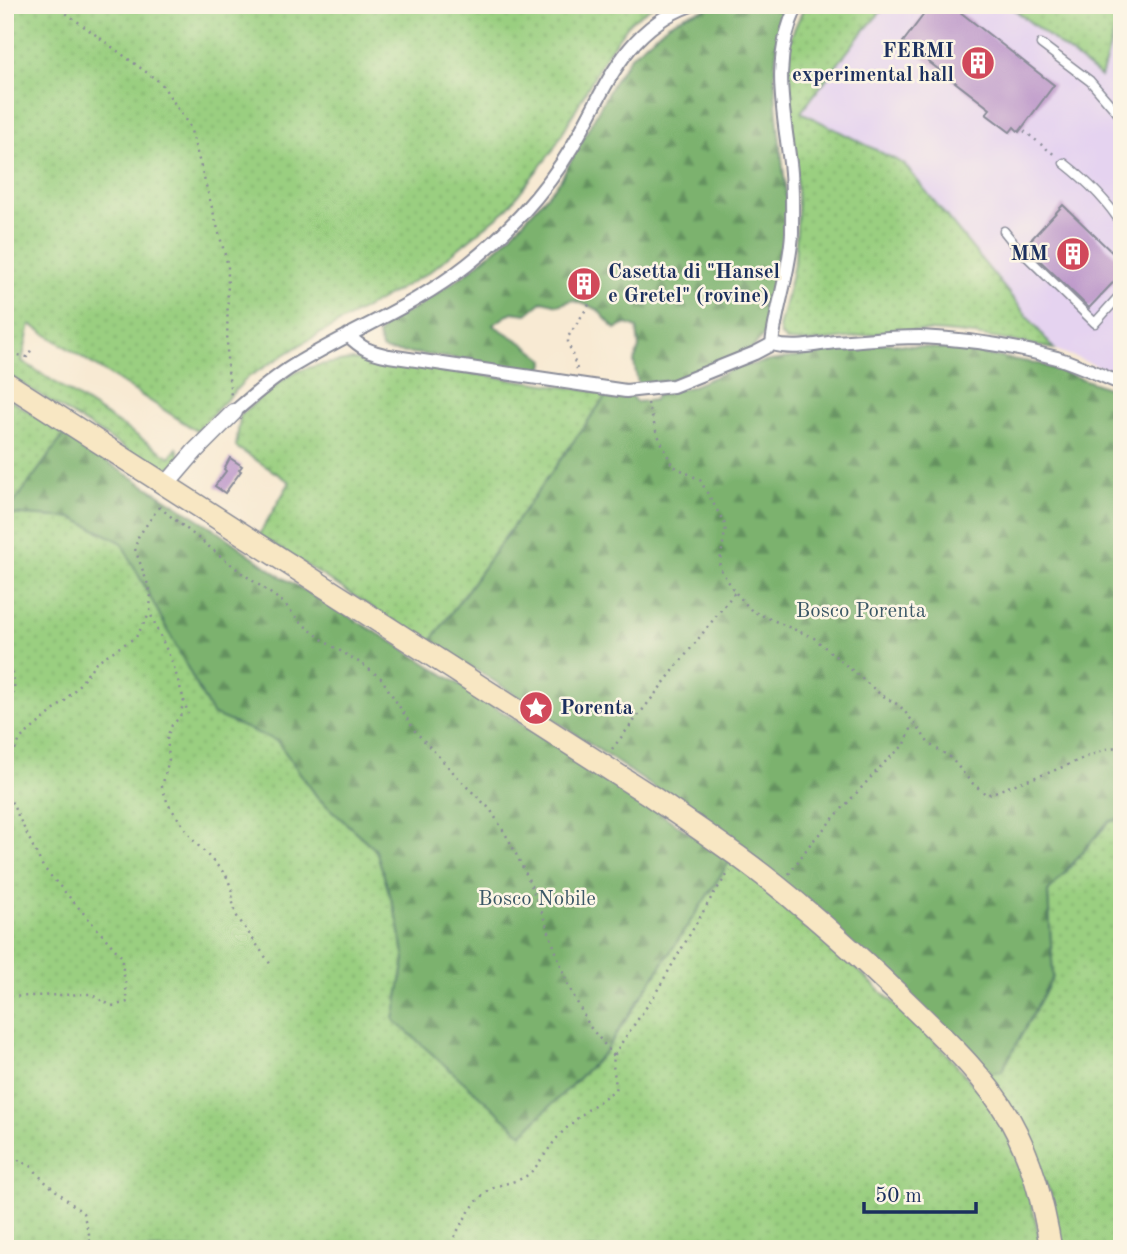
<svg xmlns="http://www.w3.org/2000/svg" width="1127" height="1254" font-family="'Old Standard TT',serif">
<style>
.built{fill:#e5d3f0}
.grass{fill:url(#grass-dots);stroke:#5a7f6f;stroke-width:2}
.forest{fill:url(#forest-firs);stroke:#4b7066;stroke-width:2}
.building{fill:#be9acb}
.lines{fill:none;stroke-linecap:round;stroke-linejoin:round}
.service-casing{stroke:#8a8c98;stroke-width:11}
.pedestrian-casing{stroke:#8a8c98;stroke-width:16}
.minor-casing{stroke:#8a8c98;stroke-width:19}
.secondary-casing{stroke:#8a8c98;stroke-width:24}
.path{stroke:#8a8c98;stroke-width:2.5;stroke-dasharray:2 5;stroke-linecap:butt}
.service{stroke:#fff;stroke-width:8}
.pedestrian{stroke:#fff;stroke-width:12}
.minor{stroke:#fff;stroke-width:16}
.secondary{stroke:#f8e7c3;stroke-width:21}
.labels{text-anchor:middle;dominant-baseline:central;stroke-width:5;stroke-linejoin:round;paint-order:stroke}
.poi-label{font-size:21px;font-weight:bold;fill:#1b2f5e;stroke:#fcf5e5;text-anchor:end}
.park-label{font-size:21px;fill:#3b5766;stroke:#fcf5e5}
</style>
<defs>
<pattern id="grass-dots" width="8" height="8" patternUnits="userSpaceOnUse" patternTransform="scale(1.75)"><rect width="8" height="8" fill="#9acf80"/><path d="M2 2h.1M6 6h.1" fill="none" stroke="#84b271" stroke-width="1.8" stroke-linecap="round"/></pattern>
<pattern id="forest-firs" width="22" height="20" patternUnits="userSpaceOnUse" patternTransform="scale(1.75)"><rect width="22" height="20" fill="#7bb26e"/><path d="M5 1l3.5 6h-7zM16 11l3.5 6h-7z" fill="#64915e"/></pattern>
</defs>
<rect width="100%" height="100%" fill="#fcf5e5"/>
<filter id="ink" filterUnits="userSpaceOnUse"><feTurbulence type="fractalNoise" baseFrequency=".0143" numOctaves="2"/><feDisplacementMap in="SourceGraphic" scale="14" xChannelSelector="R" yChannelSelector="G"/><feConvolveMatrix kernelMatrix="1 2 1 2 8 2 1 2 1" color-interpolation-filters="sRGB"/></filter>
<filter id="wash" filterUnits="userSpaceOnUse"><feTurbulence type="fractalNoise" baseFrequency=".00686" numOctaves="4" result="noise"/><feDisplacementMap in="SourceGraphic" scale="28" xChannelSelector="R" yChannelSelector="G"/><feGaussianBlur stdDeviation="1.57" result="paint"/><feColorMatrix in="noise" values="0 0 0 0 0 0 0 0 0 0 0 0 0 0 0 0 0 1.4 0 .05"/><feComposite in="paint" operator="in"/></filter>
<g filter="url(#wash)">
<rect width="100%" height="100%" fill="#f8ead3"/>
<path class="built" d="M887 5H1008L1101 76 1119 11 1122 8V376L1054 349 904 164 801 112 861 34Z"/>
<path class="grass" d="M5 5H655L631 21 606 55 553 150 506 210 428 273 300 345 247 378 197 431 30 324 22 361 170 457 177 448 180 456 172 466 161 471 5 373Z
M805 5H887L861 34 801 112 904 164 1054 349C1005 340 955 329 904 331 865 333 826 345 786 341L781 335 779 328 788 292 795 259 798 208 796 171 786 106 789 41Z
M1008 5H1122L1101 77Z
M352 360 385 361 608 393 429 644 259 535 290 482 236 447 240 416C256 402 278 380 297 372 314 364 334 363 352 360Z
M5 396 64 435 7 514 73 518 122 542 212 714 277 740 318 798 376 850 398 921 405 959 394 1020 522 1133 604 1053 730 861 792 909 940 1046 987 1100 1006 1133 1027 1182 1042 1249H5Z
M1122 818V1249H1061L1050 1192 986 1073 1053 977 1048 892 1109 822Z"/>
<path class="forest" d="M717 5H791C757 66 788 155 787 222 787 247 782 271 777 296 772 317 767 338 749 351L675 380 638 384 634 362 639 348 637 328 627 324 615 329 597 309 573 300 558 305 543 301 527 314 512 312 493 325 524 344 545 360 542 369C508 369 476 361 442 357 424 354 405 353 387 351L382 348 378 336 386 323 414 309 468 272 503 243 535 209 560 181 613 83 631 56 668 24 686 15Z
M884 343 965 351 1040 364 1122 393V818L1108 822 1048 892 1053 977 1002 1071 986 1073 656 789 571 731 483 674 429 644 608 393 631 396 636 402 654 400 657 394 690 387 738 367 776 360Z
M64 435 210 526 280 576 396 644 647 804 730 861 604 1053 522 1134 394 1020 405 959 398 921 376 850 318 798 277 741 212 714 121 542 73 518 6 514Z"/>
<g id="blocks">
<path class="building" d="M931 5H951L1054 85 1019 132 1014 127 1010 132 986 114 990 109 903 42Z
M1063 205 1122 262V273L1089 308 1025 246Z
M230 458 242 466 239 470 241 471 225 493 215 486 226 471 224 469Z"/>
</g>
</g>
<g filter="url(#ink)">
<use href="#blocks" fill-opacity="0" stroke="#8a8c98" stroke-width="2"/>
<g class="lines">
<g class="service-casing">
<path id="service" d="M1041 44 1090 81 1122 118
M1064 163C1087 181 1107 200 1122 225
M1004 231 1016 246 1095 323 1122 293"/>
</g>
<g class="pedestrian-casing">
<path id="pedestrian" d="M348 335C362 349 370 352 389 356L626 391 673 386 755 353 772 344C793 350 813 345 835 342 863 340 892 337 920 337 966 339 1013 346 1057 358 1079 365 1101 375 1122 384
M772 344C776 307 790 271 792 233 792 210 793 186 790 163 783 106 771 61 797 5
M234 412C253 396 272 379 293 366 350 331 414 307 467 265 486 250 504 233 521 215 540 194 558 171 572 147 605 91 623 29 691 5"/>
</g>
<g class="minor-casing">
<path id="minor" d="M165 486 195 451 234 412"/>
</g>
<g class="secondary-casing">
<path id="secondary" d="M5 382 651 796C702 831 754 865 801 906 841 939 878 974 915 1010 949 1043 985 1077 1009 1118 1032 1159 1043 1202 1051 1249"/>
</g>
<path class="path" d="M55 5 161 83 190 127 228 266 227 361 231 396
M1024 131 1056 156
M5 352 27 357 33 347
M577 369 568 342V337L594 297H597L602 289C599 278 593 270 581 273
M648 403 656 431 672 465 700 480 726 526 719 567 735 592 752 611 814 638 880 694 900 706 919 729 929 744 950 757 971 782 987 795 1018 783 1048 773 1106 749 1122 746
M159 507 242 573 284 603 301 623 327 643 362 664 381 678 415 731 466 786 490 809 509 840 527 876 541 910 568 985 590 1027 614 1056
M159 507 138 537 135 549 151 593 150 613 173 664 184 700 180 717 172 725 167 737 169 759 162 787 168 804 194 841 226 875 233 892 232 899 236 915 271 965
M5 659C13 672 16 682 13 696
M184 700 188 714
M612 749 735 592
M5 783 10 759 21 738 64 702 83 680 96 662 136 637 150 613
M5 789 43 867 121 956 128 1002 112 1006 90 994 5 997
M789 874 811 843 830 822 883 764 905 744 913 724
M5 1155 12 1157 31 1166 43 1180 83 1213 89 1234 91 1249
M447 1249C460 1229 470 1202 491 1189 504 1182 520 1183 531 1172 541 1162 548 1149 557 1138 574 1119 594 1105 615 1090L616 1086 613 1065 614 1056 620 1045 654 996 714 893 730 871"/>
<use href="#service" class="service"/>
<use href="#pedestrian" class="pedestrian"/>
<use href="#minor" class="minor"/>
<use href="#secondary" class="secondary"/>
</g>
</g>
<defs>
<g id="building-disc" transform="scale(1.75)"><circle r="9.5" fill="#d1495b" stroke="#fcf5e5"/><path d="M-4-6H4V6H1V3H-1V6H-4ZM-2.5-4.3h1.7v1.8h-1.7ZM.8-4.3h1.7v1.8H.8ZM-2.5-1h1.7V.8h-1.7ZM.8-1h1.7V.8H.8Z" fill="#fff"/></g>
<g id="sight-disc" transform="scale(1.75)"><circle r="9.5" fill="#d1495b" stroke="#fcf5e5"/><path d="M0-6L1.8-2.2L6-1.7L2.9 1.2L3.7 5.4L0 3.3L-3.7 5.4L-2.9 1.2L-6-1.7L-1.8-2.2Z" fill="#fff"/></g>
</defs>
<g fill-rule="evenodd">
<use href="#building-disc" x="978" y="63"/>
<use href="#building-disc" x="1073" y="254"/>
<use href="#building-disc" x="584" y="284"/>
<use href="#sight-disc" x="536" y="708"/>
</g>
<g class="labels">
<g class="poi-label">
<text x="954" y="51">FERMI<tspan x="954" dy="24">experimental hall</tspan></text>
<text x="1048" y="254">MM</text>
<text x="608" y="272" text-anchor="start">Casetta di "Hansel<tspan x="608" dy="24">e Gretel" (rovine)</tspan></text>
<text x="560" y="708" text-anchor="start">Porenta</text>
</g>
<g class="park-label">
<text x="861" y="611">Bosco Porenta</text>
<text x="537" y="899">Bosco Nobile</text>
</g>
</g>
<rect width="1127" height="1254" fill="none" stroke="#fcf5e5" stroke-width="28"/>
<path d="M864 1202v10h112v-10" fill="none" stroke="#1b2f5e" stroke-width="3.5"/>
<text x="875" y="1202" font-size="21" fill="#1b2f5e" stroke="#fcf5e5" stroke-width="5" paint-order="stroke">50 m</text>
</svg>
